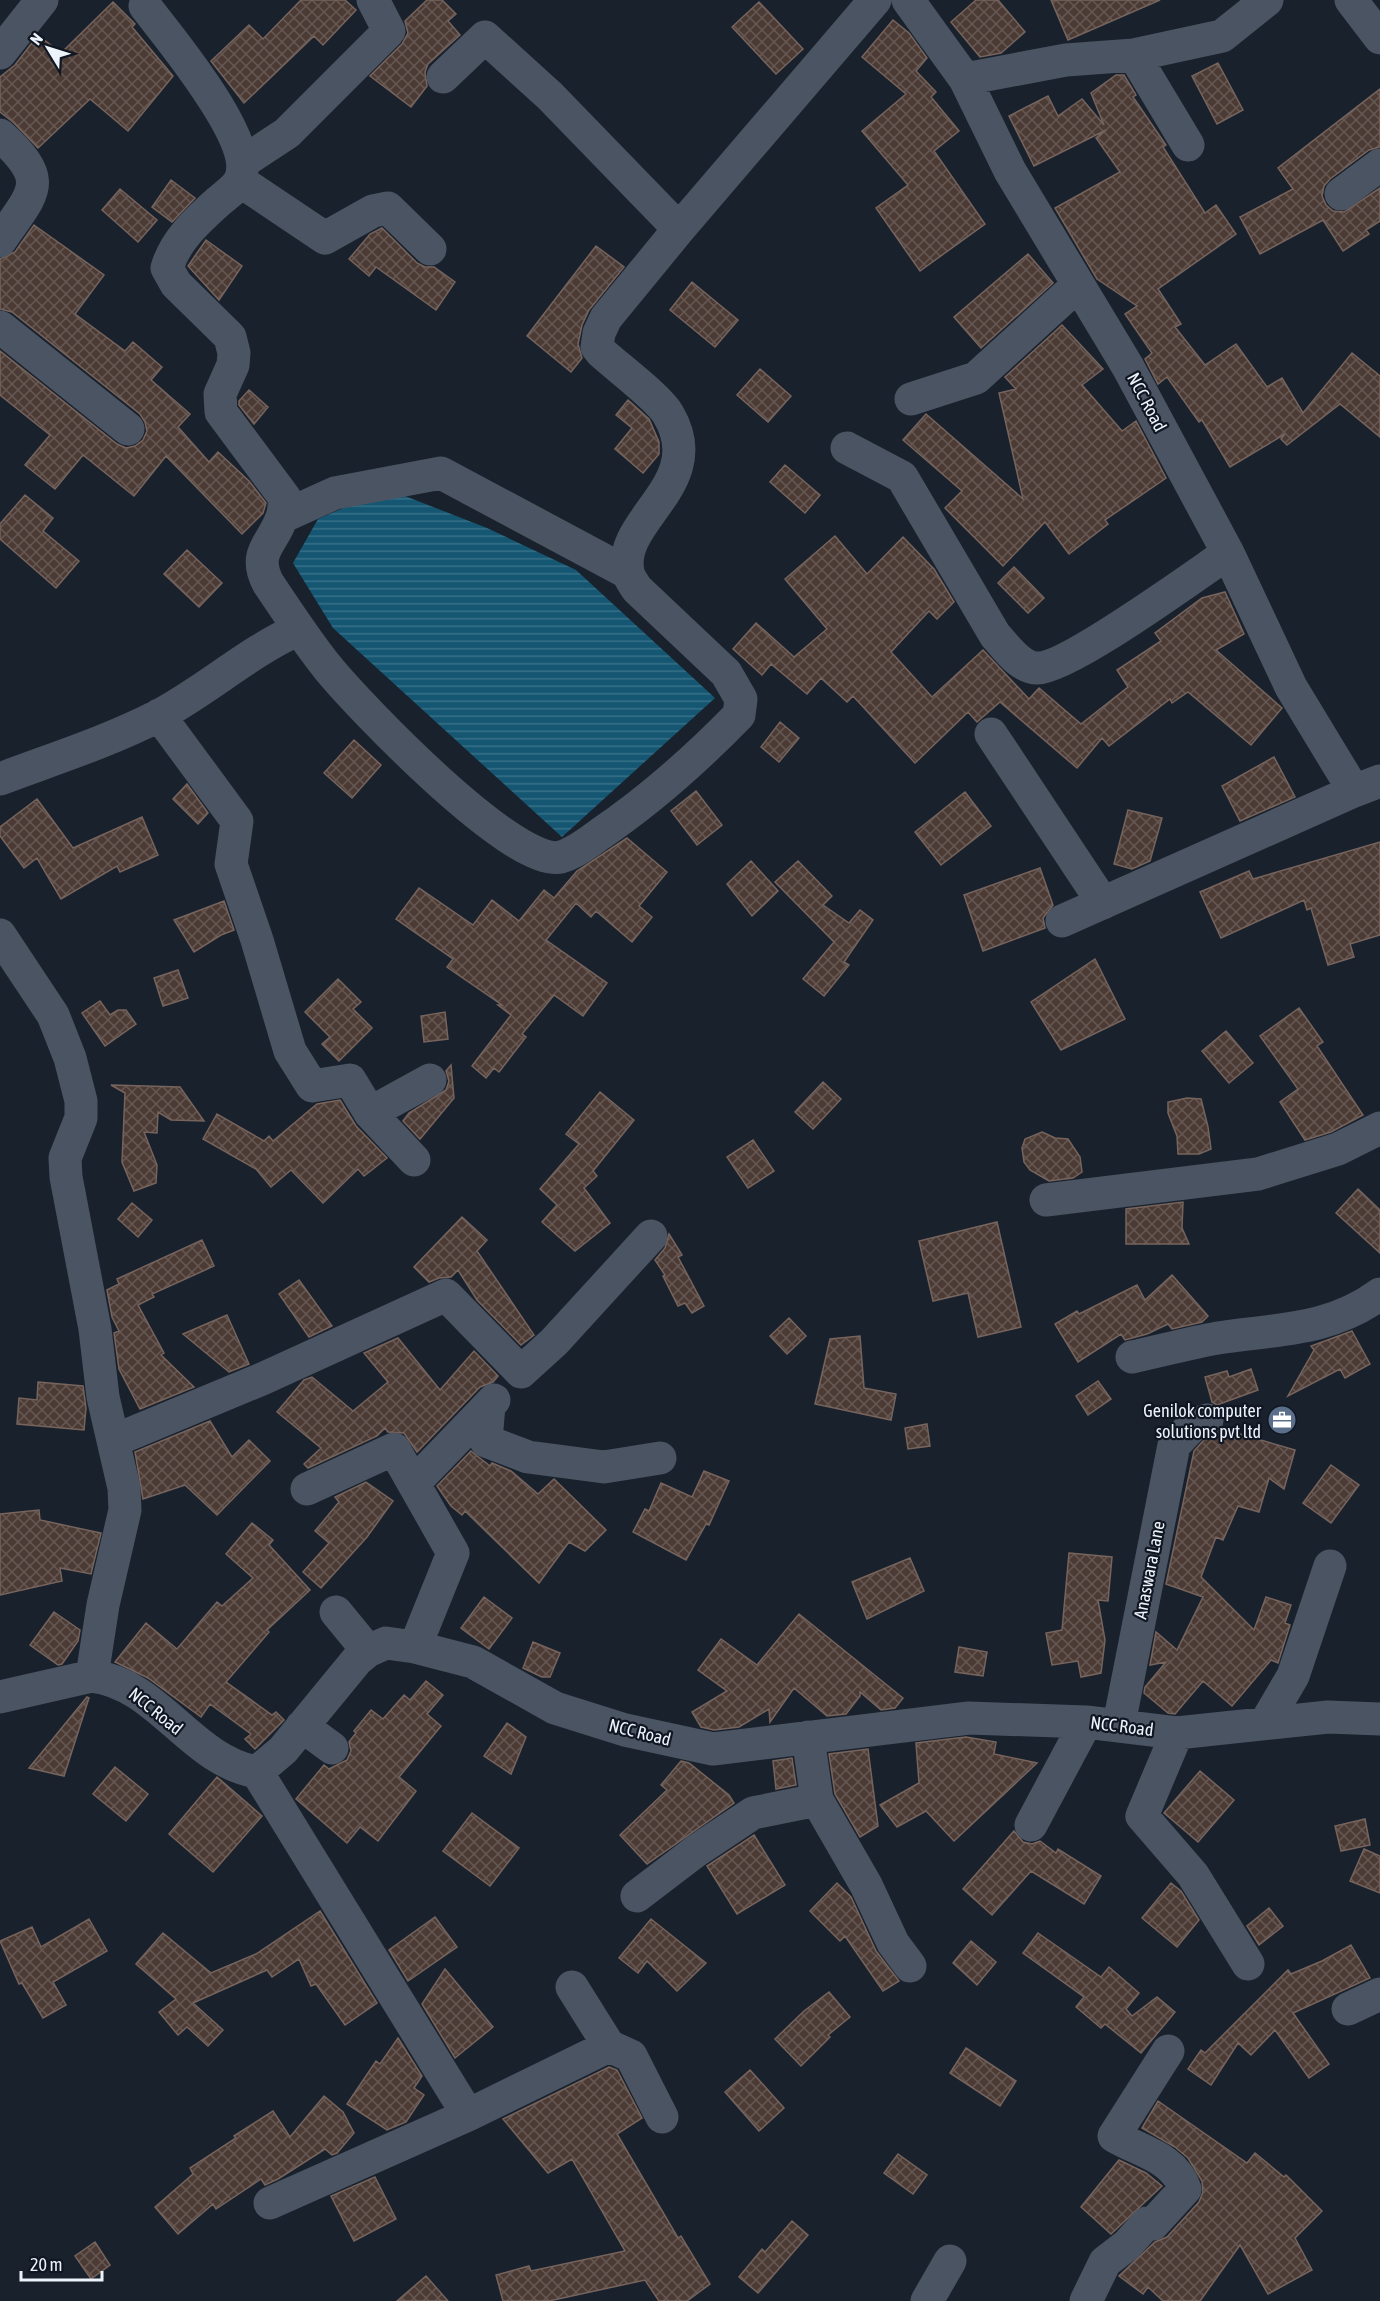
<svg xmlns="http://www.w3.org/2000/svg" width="1380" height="2301" font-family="'Asap Condensed',sans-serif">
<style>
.water{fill:url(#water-rules)}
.building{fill:url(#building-cross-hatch);stroke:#76645d;stroke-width:1.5}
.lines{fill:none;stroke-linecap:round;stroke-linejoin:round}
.minor{stroke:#4b5462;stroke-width:33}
.labels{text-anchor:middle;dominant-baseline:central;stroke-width:4.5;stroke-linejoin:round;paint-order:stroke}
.street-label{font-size:18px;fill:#edf3fb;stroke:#101723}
.poi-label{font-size:18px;fill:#edf3fb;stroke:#101723;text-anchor:end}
</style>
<defs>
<pattern id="water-rules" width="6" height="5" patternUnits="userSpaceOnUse" patternTransform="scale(1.5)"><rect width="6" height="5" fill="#155772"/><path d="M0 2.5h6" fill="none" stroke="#377087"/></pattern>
<pattern id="building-cross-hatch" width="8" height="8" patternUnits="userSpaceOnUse" patternTransform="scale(1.5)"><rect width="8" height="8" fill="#4c3b35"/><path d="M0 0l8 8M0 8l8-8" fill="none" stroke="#665853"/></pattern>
</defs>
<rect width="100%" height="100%" fill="#19212d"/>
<path class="water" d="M387 489 487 528 576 570 715 698 562 837 333 628 293 563 318 519Z"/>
<path class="building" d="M301 0H345L356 10 323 45 314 36 244 103 211 61 249 25 263 39Z
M427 0H442L456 14 448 21 460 35 428 64 425 72 427 86 411 107 370 76 402 44 408 33 405 21Z
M976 0H998L1025 32 1001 53 980 57 951 22Z
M1051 0H1160L1068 40Z
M113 2 135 24 132 27 173 76 128 131 90 99 38 148 13 122 0 112V77L15 65 38 35 61 53Z
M759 2 803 49 776 74 732 27Z
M893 20 909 33 927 58 916 71 936 92 931 97 959 131 934 151 985 224 920 271 876 208 908 185 862 131 906 94 862 57Z
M1218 63 1243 110 1217 124 1192 76Z
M1116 75H1124L1136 95 1133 97 1166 145 1163 147 1205 213 1216 205 1236 234 1158 289 1181 324 1175 327 1205 365 1236 344 1267 387 1282 378 1303 413 1352 353 1380 376V437L1340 404 1287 445 1281 439 1285 434 1230 467 1202 420 1199 422 1167 377 1158 384 1145 359 1152 353 1125 314 1137 306 1097 279 1055 208 1120 172 1096 138 1106 130 1034 166 1009 116 1048 96 1058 116 1082 99 1104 125 1091 93Z
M1380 89V147L1369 150 1330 179 1324 186 1322 196 1326 205 1333 211 1344 212 1380 188V221L1366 230 1369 234 1343 251 1323 220 1260 254 1240 217 1293 189 1278 168Z
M171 180 195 198 172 222 152 207Z
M120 189 157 220 138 242 102 210Z
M34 225 104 275 75 314 125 351 133 342 162 367 151 380 190 414 178 427 209 462 218 452 249 481 266 503 263 513 242 534 166 456 134 496 83 455 55 489 25 465 50 435 0 395V351L117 444 126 448 135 446 143 440 147 431 145 422 140 414 12 312 0 309V259L15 252Z
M382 228 417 263 425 267H434L455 282 436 310 376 267 369 276 349 259 370 234Z
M206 240 242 266 219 300 188 266Z
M596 246 624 267 589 310 582 325 578 344 582 358 571 372 527 336Z
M1028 254 1053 283 981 348 954 317Z
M692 282 738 320 715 347 670 310Z
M1062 325 1103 369 1082 385 1122 431 1136 421 1166 478 1105 520 1108 524 1069 554 1045 522 1003 566 945 508 962 491 903 440 926 414 1023 499 999 393 1016 389 1005 377Z
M760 369 791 396 768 422 737 395Z
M249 390 268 407 254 424 239 405V401Z
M628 400 649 419 659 442V454L643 473 615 449 632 428 616 415Z
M785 465 820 495 805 513 770 482Z
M25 495 53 518 43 531 79 561 56 588 0 539V524Z
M835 536 867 574 903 537 934 569 954 602 937 619 929 611 891 652 932 697 983 650 1029 699 1039 688 1081 724 1128 687 1117 670 1161 641 1155 633 1202 598 1225 592 1244 634 1216 650 1282 708 1251 745 1188 692 1172 703 1170 699 1109 746 1102 738 1077 768 1000 702 977 722 968 712 915 763 853 696 847 702 821 678 807 694 771 664 762 675 733 649 756 623 794 657 827 629 785 579Z
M187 550 222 583 199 607 164 574Z
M1014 567 1044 598 1028 613 998 583Z
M780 722 799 738 779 762 761 747Z
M354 740 381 765 352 798 324 773Z
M1274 757 1295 797 1240 821 1222 786Z
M187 784 208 813 198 824 173 799Z
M696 791 722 825 697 845 671 811Z
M965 792 991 826 941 865 915 832Z
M37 799 73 848 142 817 158 855 120 872 117 866 61 899 37 858 24 868 0 836V827Z
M1128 810 1162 818 1150 861 1132 869 1114 864Z
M627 838 667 872 639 906 652 917 632 942 596 911 591 917 576 903 546 940 607 983 583 1016 554 995 522 1034 526 1037 499 1072 494 1068 486 1078 472 1066 511 1015 498 1005H502L447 967 453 959 396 919 419 888 473 925 492 900 519 921 544 890 554 898 577 871Z
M1380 842V935L1350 944 1354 957 1328 965 1311 908 1307 910 1304 900 1221 938 1200 892 1249 871 1253 879Z
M751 861 778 891 752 916 727 884Z
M798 861 832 896 823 905 849 923 860 910 873 920 844 962 849 965 824 996 803 979 834 942 775 882Z
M1040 868 1053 905 1043 918 1045 928 983 951 964 895Z
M224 901 234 930 221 935 194 952 174 920Z
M1095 959 1125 1019 1061 1050 1031 1002Z
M178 970 188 998 163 1006 154 978Z
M338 979 361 1002 353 1009 372 1028 339 1061 322 1044 330 1037 305 1012Z
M100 1001 110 1015 118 1010H126L136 1024 105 1046 82 1013Z
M1299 1008 1323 1042 1317 1046 1363 1115 1331 1132 1305 1140 1280 1102 1298 1089 1260 1036Z
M445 1012 448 1039 424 1042 421 1016Z
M1226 1031 1253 1063 1229 1083 1202 1051Z
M451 1065 454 1098 420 1139 403 1121 409 1113 446 1090 449 1081 446 1071Z
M823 1082 841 1099 813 1129 795 1112Z
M111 1085 180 1087 204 1121 171 1120 158 1112 157 1133 144 1132 157 1165 156 1183 134 1191 122 1162 125 1093Z
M600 1092 634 1120 593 1171 597 1176 584 1188 610 1223 575 1251 542 1222 557 1205 540 1189 579 1144 566 1134Z
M1187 1098 1201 1099 1208 1127 1211 1149 1199 1154H1178L1177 1136 1168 1113V1102Z
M340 1100 356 1126 387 1158 364 1176 358 1169 323 1203 291 1170 271 1187 256 1169 203 1139 217 1114 264 1141 269 1136 273 1141 317 1104Z
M1042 1132 1055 1138 1068 1139 1080 1157 1082 1172 1073 1178 1049 1181 1030 1170 1024 1162 1022 1148 1025 1139Z
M753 1140 774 1171 748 1188 727 1157Z
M1358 1189 1380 1210V1253L1336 1213Z
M1183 1202 1182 1228 1189 1244H1126V1209Z
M132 1203 152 1220 138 1237 118 1219Z
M462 1217 487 1240 477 1251 534 1335 521 1345 477 1300 458 1270 451 1277 439 1278 429 1282 414 1267Z
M997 1222 1021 1327 978 1337 968 1293 933 1301 919 1241Z
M669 1234 682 1255 678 1257 704 1306 692 1313 685 1303 678 1306 663 1276 665 1275 655 1260 665 1248Z
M202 1240 214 1266 152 1294 154 1297 138 1305 164 1353 161 1355 194 1387 140 1409 119 1369 114 1333 119 1331 112 1317 107 1290 119 1284 117 1279Z
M1172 1275 1208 1316 1202 1322 1172 1329 1168 1324 1147 1334 1125 1340 1121 1334 1078 1362 1055 1324 1077 1311 1079 1314 1137 1285 1145 1300Z
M299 1280 332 1326 309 1337 279 1294Z
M227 1315 249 1364 229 1372 183 1334Z
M789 1318 806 1336 787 1354 770 1336Z
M1352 1331 1370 1364 1345 1378 1340 1369 1288 1396 1314 1350 1311 1346Z
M860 1336 864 1388 896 1394 891 1420 815 1404 830 1339Z
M398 1338 440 1390 474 1351 498 1376 493 1382 480 1387 417 1452 404 1433 388 1432 385 1428 377 1436 308 1468 304 1464 321 1448 277 1412 304 1380 312 1377 353 1411 388 1382 364 1353Z
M1251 1369 1258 1390 1217 1405 1212 1402 1205 1377 1227 1371 1229 1377Z
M1098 1381 1111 1399 1088 1415 1076 1396Z
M38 1382 83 1386 86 1408 84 1430 17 1424 19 1398 37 1400Z
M210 1421 232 1457 249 1440 270 1461 217 1515 185 1485 143 1499 135 1452Z
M927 1424 930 1446 908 1449 905 1428Z
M1223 1429 1295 1450 1284 1489 1269 1478 1259 1512 1238 1506 1223 1540 1216 1537 1201 1577 1254 1630 1266 1597 1291 1605 1285 1623 1290 1625 1278 1663 1271 1660 1232 1706 1203 1681 1175 1714 1168 1713 1144 1693 1145 1687 1166 1662 1150 1665 1156 1632 1177 1650 1203 1597 1166 1584 1194 1451 1204 1440 1213 1438Z
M471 1451 490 1466 492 1463 511 1471 538 1494 554 1479 606 1530 585 1551 569 1542 539 1583 465 1511 462 1515 451 1506 437 1486Z
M1331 1465 1359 1485 1331 1523 1303 1503Z
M704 1471 729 1481 709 1525 706 1524 686 1560 633 1532 645 1509 649 1511 661 1483 692 1497Z
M366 1482 393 1501 367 1537 321 1588 303 1572 329 1543 315 1531 339 1502 335 1497Z
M39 1510 40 1520 101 1533 91 1574 60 1568 62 1581 0 1595V1514Z
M252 1523 273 1540 269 1545 310 1590 267 1630 269 1632 226 1682 272 1715 276 1712 284 1720 255 1749 245 1739 251 1734 210 1704 201 1717 148 1678 115 1662 146 1623 177 1649 217 1602 222 1606 253 1578 226 1554Z
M1069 1553 1112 1557 1108 1601 1098 1600 1105 1640 1101 1673 1081 1677 1078 1661 1052 1665 1046 1633 1062 1630Z
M910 1558 924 1591 867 1619 852 1582Z
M484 1597 512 1618 489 1649 461 1628Z
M54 1612 80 1630 78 1641 62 1664 58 1665 30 1645Z
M799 1614 903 1698 895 1708 881 1710 860 1692V1696L846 1714 827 1716 794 1688 770 1722 769 1709 739 1727 714 1730 701 1727 692 1712 727 1691 698 1670 721 1639 757 1665Z
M533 1642 560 1653 550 1677H542L523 1668Z
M959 1647 987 1652 983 1676 955 1672Z
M426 1681 443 1695 427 1714 441 1726 399 1777 416 1791 378 1841 360 1827 347 1843 296 1799 324 1765 329 1769 347 1760 351 1751 349 1742 356 1733 354 1731 371 1710 383 1719 404 1695 410 1700Z
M87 1697 89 1698 64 1776 29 1768Z
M507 1723 526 1737 511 1774 484 1756Z
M966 1737 996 1742 994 1754 1037 1763 954 1841 926 1811 897 1827 880 1805 919 1783 916 1743Z
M868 1749 878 1826 860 1837 835 1794 829 1754Z
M792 1758 796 1785 776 1789 773 1761Z
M681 1761 689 1763 729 1795 734 1803 647 1864 620 1835 667 1790 661 1785Z
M115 1767 148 1794 126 1821 93 1794Z
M1200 1771 1234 1800 1198 1842 1164 1813Z
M217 1777 262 1816 213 1872 169 1834Z
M472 1813 519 1848 490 1886 443 1851Z
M1365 1819 1370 1845 1341 1851 1335 1826Z
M1014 1831 1023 1842 1032 1844 1040 1841 1056 1853 1058 1849 1101 1876 1084 1904 1031 1871 992 1915 963 1889Z
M754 1835 785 1885 737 1914 707 1866Z
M1364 1849 1380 1856V1893L1350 1881Z
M837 1883 851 1897 876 1951 899 1981 883 1991 845 1936 840 1941 810 1911Z
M1171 1883 1181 1891 1199 1920 1177 1947 1142 1918Z
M1269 1908 1283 1926 1259 1945 1247 1926Z
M320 1911 377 2003 345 2025 316 1984 311 1986 299 1959 272 1977 267 1970 193 2003 223 2030 208 2046 187 2027 178 2035 159 2012 176 1999 136 1964 163 1933 211 1973 256 1954Z
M435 1917 457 1947 408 1981 389 1950Z
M89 1919 107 1951 53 1982 66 2005 43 2018 22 1983 19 1984 0 1941 32 1927 41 1947Z
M651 1919 706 1963 677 1991 647 1961 638 1973 619 1958Z
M1038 1933 1101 1977 1109 1967 1139 1993 1126 2009 1132 2016 1157 1997 1175 2012 1141 2053 1105 2024 1101 2028 1076 2007 1084 1997 1023 1953Z
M971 1941 996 1962 977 1985 953 1963Z
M1351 1945 1370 1978 1293 2013 1329 2064 1309 2078 1275 2030 1251 2055 1238 2043 1211 2085 1188 2069 1201 2050 1205 2053 1288 1970 1291 1974 1322 1961Z
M445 1969 493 2027 455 2058 422 2004Z
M829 1992 850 2017 828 2035 830 2037 801 2066 775 2039 804 2011Z
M398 2038 422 2076 414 2088 424 2095 406 2122 387 2130 347 2104 376 2061 380 2064Z
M966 2048 1016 2081 1000 2106 950 2073Z
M609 2067 617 2070 642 2118 617 2134 678 2238 681 2236 710 2284 687 2301H659L645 2280 549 2301H503L496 2275 529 2266 531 2271 625 2251 572 2159 548 2173 503 2119Z
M750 2070 784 2108 759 2131 725 2092Z
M324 2096 343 2112 354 2133 337 2153 332 2155 325 2149 278 2179 265 2185 261 2179 216 2209 213 2204 178 2234 155 2207 193 2174 190 2168 236 2138 234 2136 273 2111 290 2137Z
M1158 2101 1247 2163 1255 2153 1284 2177 1286 2175 1322 2211 1295 2238 1312 2270 1268 2294 1240 2245 1200 2301H1163L1148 2287 1143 2294 1119 2276 1155 2242 1167 2237 1199 2202 1203 2192 1202 2181 1188 2158 1175 2147 1142 2128Z
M898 2154 927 2175 913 2194 884 2173Z
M1119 2160 1146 2173 1162 2186 1111 2234 1081 2207Z
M375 2177 396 2219 354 2241 331 2196Z
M792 2221 808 2235 758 2293 739 2277 762 2249 765 2252Z
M95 2242 110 2265 91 2279 75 2256Z
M426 2276 448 2301H397Z"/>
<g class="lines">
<path class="minor" d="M908 0 965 79 1010 171 1128 367 1228 553 1291 687 1354 791 1380 781
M1351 0 1380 38
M145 6C168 36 260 145 239 182 235 189 226 195 219 201 198 220 175 240 167 268L176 284 230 337 234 353 233 365 220 394 221 412 285 498C284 504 284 512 282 517 273 544 252 552 268 583 287 611 306 641 328 668 359 706 515 869 561 857 575 853 589 842 600 834 650 800 697 758 739 715L741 699 726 673 637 589C634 584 629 578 628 572 617 519 710 484 668 414 659 398 616 366 601 352L597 347 599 333 606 318 679 229 875 0
M0 53 42 0
M1134 55 1188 145
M443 77 485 37 550 96 679 229
M965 79 1066 60 1134 55 1222 36 1267 0
M0 135C51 182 35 190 0 241
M243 162 287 133 389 31 373 0
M240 181 325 238 373 211 388 208 430 249
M1341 194 1380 165
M0 327 128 429
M911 399 976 378 1078 285
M847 448 902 477 995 635C1006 647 1020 668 1037 668 1067 669 1197 574 1228 553
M282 517 335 493 441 473 628 573
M159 715 237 821 231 864 257 940 290 1051 312 1086 350 1080 370 1113 414 1160
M991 734 1103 903
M0 779C53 759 107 742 158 716 207 690 248 652 299 629
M1062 921 1354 791
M0 935 53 1015 70 1058 81 1101V1118L65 1158 66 1177 95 1329 103 1397 124 1488 125 1510 103 1605 92 1676
M370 1113 430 1080
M1046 1200 1258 1174 1338 1149 1380 1128
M1132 1357C1160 1351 1189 1343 1218 1338 1277 1329 1330 1331 1380 1294
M489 1405 486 1441 528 1457 604 1467 660 1458
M113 1441 262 1379 446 1295 521 1372 554 1342 651 1236
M414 1483 494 1400
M307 1489 394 1449 453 1553 415 1647
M336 1612 368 1651
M0 1697 92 1676C159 1684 191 1761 257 1772L283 1750 357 1660 368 1651 386 1643 415 1647 473 1662 555 1708 625 1730 713 1749 969 1718 1086 1722 1177 1733 1328 1717 1380 1719
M1266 1722 1293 1676 1330 1566
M1119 1724 1174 1445 1194 1424 1207 1420
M302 1726 332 1748
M1177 1733 1142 1816 1193 1875 1248 1964
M808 1737 817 1800 866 1885 893 1943 910 1966
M257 1772 468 2115 270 2203
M1031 1825 1086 1722
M637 1896 696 1851 753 1813 817 1800
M572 1987 609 2046 631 2056 662 2117
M1348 2009 1380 1994
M468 2115 609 2046
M927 2301 950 2261
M1086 2301 1105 2262 1127 2245 1147 2223 1153 2224 1185 2189C1174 2157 1141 2152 1114 2136L1168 2051"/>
</g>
<defs>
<g id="office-disc" transform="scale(1.5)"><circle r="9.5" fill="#5c6f8a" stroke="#101723"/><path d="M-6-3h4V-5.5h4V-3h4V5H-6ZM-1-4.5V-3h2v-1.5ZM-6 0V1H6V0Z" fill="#fff"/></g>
</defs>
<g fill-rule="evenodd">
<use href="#office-disc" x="1282" y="1420"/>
</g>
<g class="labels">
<g class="street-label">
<text transform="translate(1147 402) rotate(62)">NCC Road</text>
<text transform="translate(1149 1570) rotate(-79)">Anaswara Lane</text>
<text transform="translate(156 1711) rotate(39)">NCC Road</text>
<text transform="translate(1122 1726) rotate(7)">NCC Road</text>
<text transform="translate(640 1732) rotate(14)">NCC Road</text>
</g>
<g class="poi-label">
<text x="1261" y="1410">Genilok computer<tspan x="1261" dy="21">solutions pvt ltd</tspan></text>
</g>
</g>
<g transform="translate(48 48) rotate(308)" stroke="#101723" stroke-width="4.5" paint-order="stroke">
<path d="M0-4.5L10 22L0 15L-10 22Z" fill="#edf3fb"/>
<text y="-9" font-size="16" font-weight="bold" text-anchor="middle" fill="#edf3fb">N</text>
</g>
<path d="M21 2271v9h81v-9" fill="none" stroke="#edf3fb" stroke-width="3"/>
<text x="30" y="2271" font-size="18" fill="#edf3fb" stroke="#101723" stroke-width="4.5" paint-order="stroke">20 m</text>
</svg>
